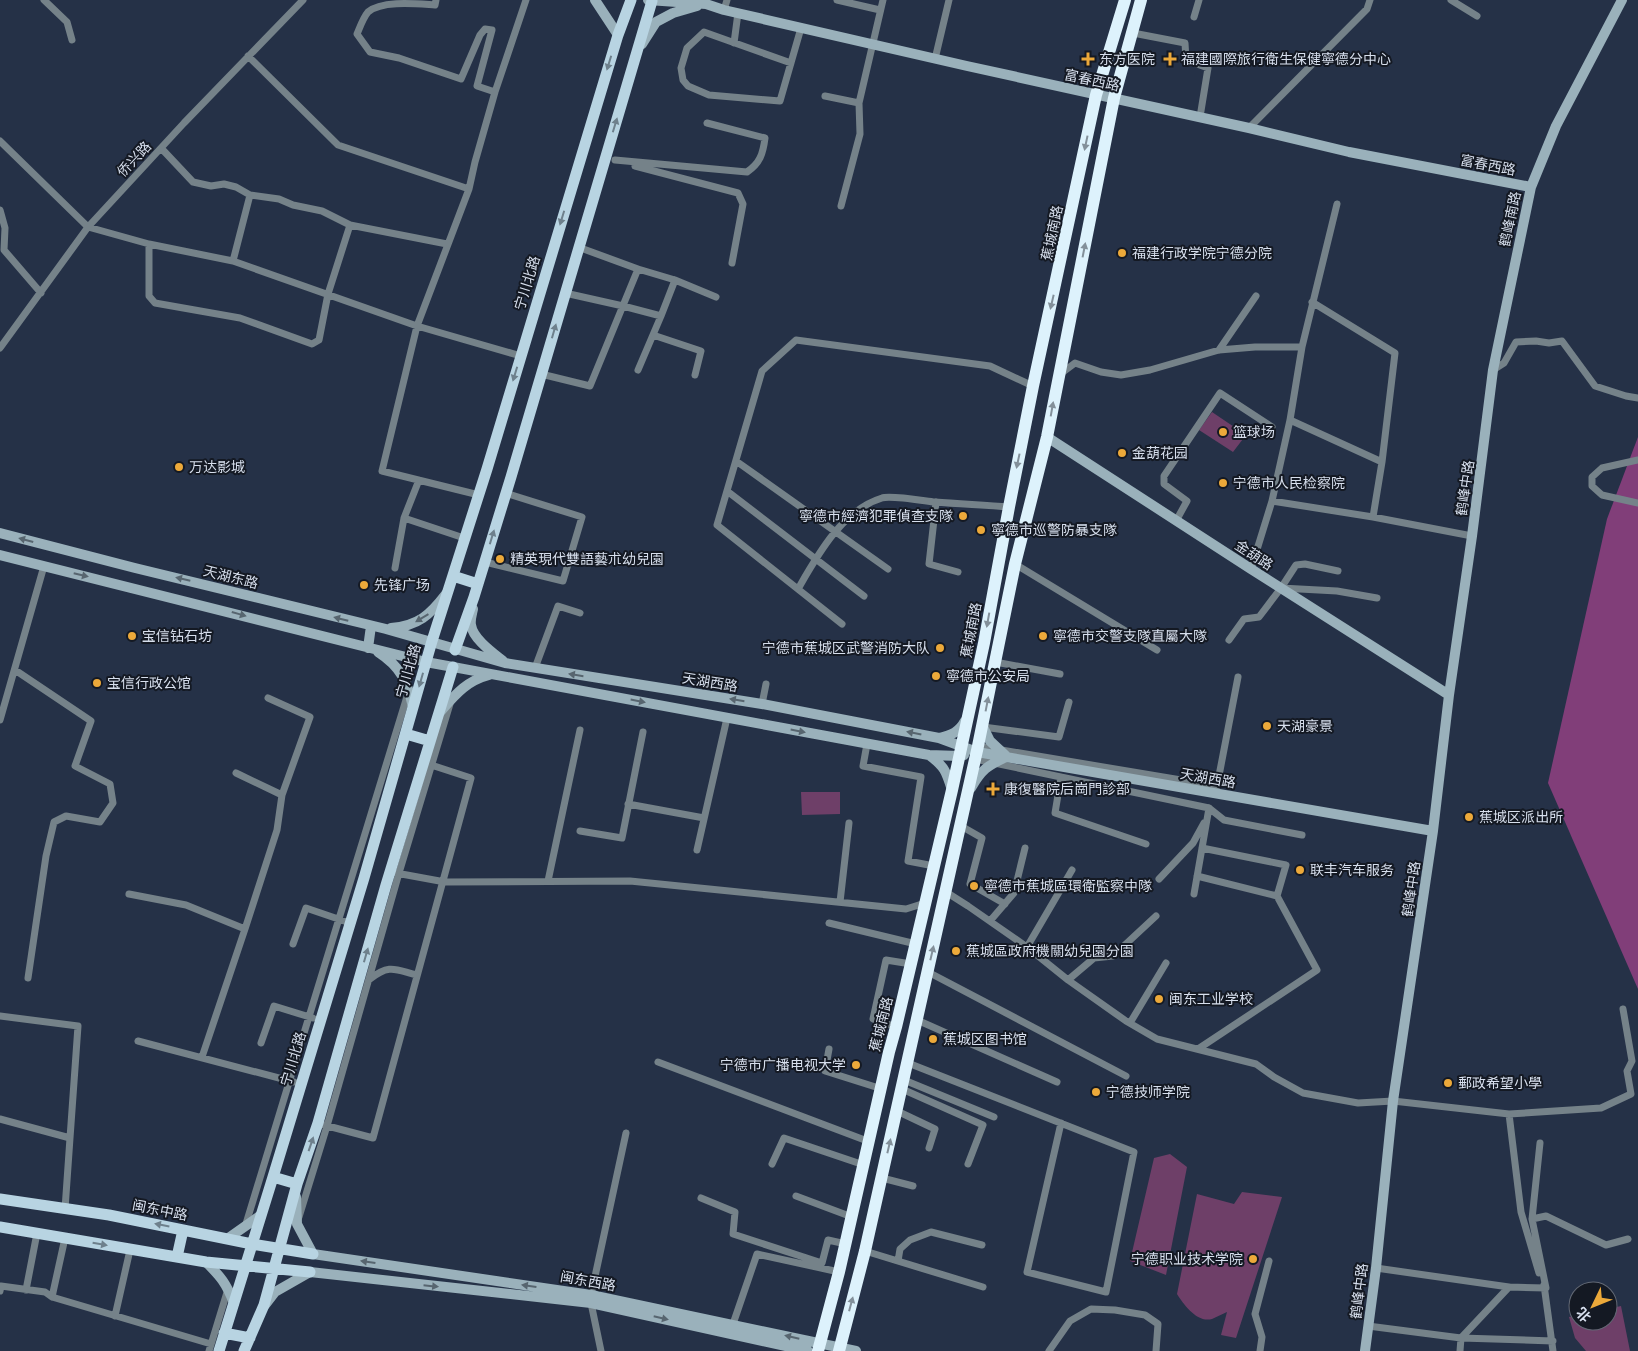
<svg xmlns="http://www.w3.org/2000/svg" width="1638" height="1351" font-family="'DM Sans','Noto Sans SC',sans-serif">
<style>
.green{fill:#6e3f68}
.forest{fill:#813e79}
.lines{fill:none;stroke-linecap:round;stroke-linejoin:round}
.street{stroke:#758289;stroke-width:7}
.secondary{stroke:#9ab1bb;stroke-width:10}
.primary{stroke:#b8d4e2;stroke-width:11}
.highway{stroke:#ddf2fc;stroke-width:12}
.oneway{fill:#6e808c}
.oneway2{fill:#83909a}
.oneway3{fill:#57656f}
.poi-dot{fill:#eca93a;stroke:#141923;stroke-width:2}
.labels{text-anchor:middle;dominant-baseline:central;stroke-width:4;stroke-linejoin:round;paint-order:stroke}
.poi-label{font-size:14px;fill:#d7dfed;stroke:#141923;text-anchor:start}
.street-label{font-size:14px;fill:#d7dfed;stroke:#141923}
</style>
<rect width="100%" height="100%" fill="#253147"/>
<path class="green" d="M1212 412 1246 435 1233 452 1199 430Z
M801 792H840V814L802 815Z
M1170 1154 1187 1167 1166 1275 1130 1261 1154 1158Z
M1242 1192 1282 1197 1236 1338 1221 1335 1227 1312C1222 1314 1217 1317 1212 1319 1197 1323 1184 1305 1177 1294L1197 1194 1234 1204Z
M1621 1306 1630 1351H1586L1575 1338 1569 1317 1578 1315V1321H1608V1309Z"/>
<path class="forest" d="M1638 437V989L1548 783 1607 519Z"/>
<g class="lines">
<path class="street" d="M44 0 67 22 72 40
M436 0 435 5C418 4 382 0 368 12 363 18 360 27 357 34L370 52 399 58 461 79 480 35 485 29 492 30 477 86 495 92
M837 0 880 10
M1451 0 1477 16
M724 10 727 0
M1194 17 1199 0
M1133 33 1185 43 1186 60 1208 68 1200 117
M734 43 738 13
M248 56 338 145 469 189
M935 59 949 0
M791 63 704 32 687 48 681 68 683 80 688 86 709 95 780 101 801 28
M825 96 859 103
M1249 128 1367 9 1370 0
M0 141 88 227 149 244 233 261 417 326 521 356
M161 148 193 182 211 186 224 184 236 187 250 195 279 199 293 205 322 211 350 225 447 244
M615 160 747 172C760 163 763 154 765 138L707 123
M635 166 738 193 743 204 732 263
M841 206 860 134 859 103 883 0
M0 210 5 228 4 250 41 293
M149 244V296L155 303 240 318 312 344 319 340 328 294 350 225
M233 261 250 195
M675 280 716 297
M565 293 623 306 661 316 675 280 638 269
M1312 302 1395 353 1382 462
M653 335 701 351 695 375
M0 348 88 227 184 123 303 0
M1219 350 1256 296
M638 370 661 316
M1493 370 1504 363 1516 342 1536 341 1549 343 1562 341 1595 386 1626 396 1638 398
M541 374 590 386 638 269 578 247
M1059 375 1075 363 1101 372 1121 375 1150 370 1219 350 1255 347H1302
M1290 420 1382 462 1373 517
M1638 460 1602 468 1592 477V486L1602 495 1638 503
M736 461 888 569
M727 491 864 596
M479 495 382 471 417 326 469 189 475 162 495 92 526 0
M1272 501 1373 517 1472 536
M936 502 929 564 958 572
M404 518 464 538
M1176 521 1187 501 1164 484V476L1220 393 1272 427
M485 562 563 581 582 517 505 493
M1015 564 1157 650
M395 568 404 518 419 480
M1251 569 1272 501 1290 420 1302 347 1337 204
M1338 571 1305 564 1296 565 1281 588 1337 591 1377 598
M798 589C817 556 842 510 882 498 890 495 925 501 935 502 960 504 984 505 1009 507
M842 624 717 525 762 371 796 340 990 366 1033 386
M1229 640 1244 619 1259 617 1281 588
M995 662 1060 674
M535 668 558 606 580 613
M15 670 91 721 75 766 110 784 113 803 100 822 66 816 54 822 46 856 28 978
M268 698 310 717 282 795
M762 704 766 684
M0 720 44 566
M983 727 1059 737 1069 702
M867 744 863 766 921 777 908 861 934 866
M978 746 1217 786 1238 677
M975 759 1209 808 1194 894
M236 773 282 795 277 830 245 929
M1061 777 1055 813 1146 844
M628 804 704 818
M1209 808 1224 820 1302 835
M961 826 982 838 970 884 1005 904
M580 831 622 838 643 732
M697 850 727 718
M396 873 445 882 630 881 906 909 925 903
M1197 876 1277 896 1286 865 1202 848
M1159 879 1193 843 1204 823
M548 881 580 730
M946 892 968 906 1027 947 1068 980 1126 1021 1157 1039 1256 1064 1274 1077 1303 1093 1358 1103 1393 1101 1509 1114 1601 1108 1631 1094 1627 1071 1632 1061 1623 1009
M129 894 186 905 245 929 202 1057
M840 902 849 823
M990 921 1014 893 1025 848
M829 923 916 944
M293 944 306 908 350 923
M1027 947 1072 870
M928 972 1126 1076
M370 979C390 963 396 970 417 975
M1068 980 1094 958 1113 956 1156 916
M0 1016 78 1026 70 1138 0 1119
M917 1020 1057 1082
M1130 1023 1166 963
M896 1027 873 1019 886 960 911 964
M138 1041 294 1082
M261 1043 274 1006 313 1018
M829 1049 825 1071 882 1089
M1198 1049 1317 970 1277 896
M658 1062 870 1142
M908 1063 1134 1152 1106 1292 1027 1272 1061 1123
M904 1080 994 1117
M902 1089 983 1125 968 1164
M897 1111 935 1129 929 1148
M1509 1114 1521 1212 1539 1273
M324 1125 373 1138 471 778 428 764
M772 1164 784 1138 864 1165
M882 1178 913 1186
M796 1196 852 1217
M701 1198 735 1212 733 1234 822 1263 828 1240 846 1244
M65 1209 70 1138
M299 1217 327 1126 399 873 450 704
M1532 1219 1546 1216 1606 1245 1628 1239
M245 1227C300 1048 353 869 409 690
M65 1238 52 1297 211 1344
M865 1251 983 1287
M898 1261 900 1249 910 1240 931 1232 982 1245
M1376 1268 1509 1287
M1544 1285 1553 1351
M26 1290 37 1233
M0 1291 1 1286 45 1292 52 1297
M591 1295 626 1133
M591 1303 601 1351
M115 1316 130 1250
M733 1324 757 1254 839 1272
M1368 1326 1461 1338 1553 1341
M209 1351 228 1289
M1049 1351 1070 1321 1091 1309 1115 1310 1145 1315 1158 1324 1156 1351
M1260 1351 1262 1337 1255 1314 1269 1261
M1460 1351 1461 1338 1509 1287 1546 1288 1532 1219 1540 1143"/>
<path class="secondary" d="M595 0 618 35
M648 0 706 4 724 10 967 66 1249 128 1349 152 1531 187
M642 44 656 22 673 13 697 6
M1047 437 1251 569 1449 695
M0 533 135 568 386 629 505 663 762 704 939 738 977 752 1433 831
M0 555 426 662 929 755 959 756 964 755
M473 609C472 614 470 620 471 625 473 639 493 653 503 661
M391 628C418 626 430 615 446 594
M368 648 371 626
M378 652C401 667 407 681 413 707
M440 712C455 695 466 681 489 675
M983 727 990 741 1006 756
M939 738C952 735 959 732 965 721
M929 755C945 767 946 771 952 790
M971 788C982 769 987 766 1006 757
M296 1197 297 1224 313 1254 591 1295 856 1351
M227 1239 261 1215
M206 1262C221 1277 226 1283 234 1303
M265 1305 275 1292 310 1272 591 1303 808 1351
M1365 1351 1376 1268 1393 1101 1433 831 1449 695 1472 536 1493 370 1531 187 1556 126 1622 0"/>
<path class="primary" d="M453 576 478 584
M455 650 474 597 511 477 652 1
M406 734 430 741
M273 1177 297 1184
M0 1199 109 1215 252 1244 313 1254
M0 1227 206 1262 310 1272
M177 1257 183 1230
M224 1333 250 1338
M219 1351 273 1177 364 878 432 641 487 469 618 35 631 0
M244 1351 264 1305 297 1184 318 1123 386 885 453 667"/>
<path class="highway" d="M818 1351 839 1272 889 1052 896 1027 952 790 984 643 1009 507 1033 386 1096 95 1125 0
M839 1351 865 1251 978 746 1015 564 1047 437 1114 98 1141 0"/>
</g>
<defs><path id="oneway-solid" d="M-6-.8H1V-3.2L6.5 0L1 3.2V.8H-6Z" transform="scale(1.25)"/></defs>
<g class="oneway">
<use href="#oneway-solid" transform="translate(609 63) rotate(107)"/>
<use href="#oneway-solid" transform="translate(615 125) rotate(-73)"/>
<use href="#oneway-solid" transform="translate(562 218) rotate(107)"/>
<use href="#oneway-solid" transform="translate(554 331) rotate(-74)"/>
<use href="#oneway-solid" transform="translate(515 374) rotate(107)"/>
<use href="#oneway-solid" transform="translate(492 537) rotate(-73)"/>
<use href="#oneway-solid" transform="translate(421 680) rotate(106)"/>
<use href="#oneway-solid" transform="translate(366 955) rotate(-74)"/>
<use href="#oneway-solid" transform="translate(311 1144) rotate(-71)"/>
<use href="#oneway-solid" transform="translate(162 1225) rotate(-169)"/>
<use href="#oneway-solid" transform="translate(100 1244) rotate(10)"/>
</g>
<g class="oneway2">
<use href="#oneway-solid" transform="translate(1086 143) rotate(102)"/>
<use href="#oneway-solid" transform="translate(1084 250) rotate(-79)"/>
<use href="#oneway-solid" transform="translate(1052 302) rotate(103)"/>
<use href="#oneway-solid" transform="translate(1052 409) rotate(-80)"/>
<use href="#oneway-solid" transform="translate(1018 461) rotate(102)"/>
<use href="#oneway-solid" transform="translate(988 620) rotate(100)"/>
<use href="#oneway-solid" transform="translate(987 704) rotate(-79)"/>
<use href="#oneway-solid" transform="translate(932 953) rotate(-77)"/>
<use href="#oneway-solid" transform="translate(889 1146) rotate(-77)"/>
<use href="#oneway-solid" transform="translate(851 1304) rotate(-75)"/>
</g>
<g class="oneway3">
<use href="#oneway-solid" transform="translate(26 540) rotate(-165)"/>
<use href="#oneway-solid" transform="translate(81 575) rotate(13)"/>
<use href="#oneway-solid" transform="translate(183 579) rotate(-167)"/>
<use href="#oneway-solid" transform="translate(239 614) rotate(16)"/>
<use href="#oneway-solid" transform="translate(422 618) rotate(149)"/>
<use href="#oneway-solid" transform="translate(341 619) rotate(-166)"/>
<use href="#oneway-solid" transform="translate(576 675) rotate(-171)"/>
<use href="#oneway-solid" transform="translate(737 700) rotate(-171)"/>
<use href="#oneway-solid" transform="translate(638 701) rotate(11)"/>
<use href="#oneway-solid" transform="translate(798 731) rotate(11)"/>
<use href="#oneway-solid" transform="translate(914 733) rotate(-169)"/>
<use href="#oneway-solid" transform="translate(368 1262) rotate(-172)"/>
<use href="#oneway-solid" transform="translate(431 1286) rotate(6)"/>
<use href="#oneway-solid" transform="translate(529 1286) rotate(-172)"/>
<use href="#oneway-solid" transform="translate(661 1318) rotate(13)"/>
<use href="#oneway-solid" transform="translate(792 1337) rotate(-167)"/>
</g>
<g class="poi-dot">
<path d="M1085.5 51.5h5v5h5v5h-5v5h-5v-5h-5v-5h5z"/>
<path d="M1167.5 51.5h5v5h5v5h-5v5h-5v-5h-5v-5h5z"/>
<circle cx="1122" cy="253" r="5"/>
<circle cx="1223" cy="432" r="5"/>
<circle cx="1122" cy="453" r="5"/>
<circle cx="179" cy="467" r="5"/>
<circle cx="1223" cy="483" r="5"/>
<circle cx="963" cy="516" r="5"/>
<circle cx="981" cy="530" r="5"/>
<circle cx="500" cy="559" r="5"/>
<circle cx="364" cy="585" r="5"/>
<circle cx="132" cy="636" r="5"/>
<circle cx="1043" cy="636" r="5"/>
<circle cx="940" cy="648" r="5"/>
<circle cx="936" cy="676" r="5"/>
<circle cx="97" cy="683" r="5"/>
<circle cx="1267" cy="726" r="5"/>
<path d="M990.5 781.5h5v5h5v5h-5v5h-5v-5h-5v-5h5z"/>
<circle cx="1469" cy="817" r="5"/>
<circle cx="1300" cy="870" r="5"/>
<circle cx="974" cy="886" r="5"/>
<circle cx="956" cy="951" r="5"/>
<circle cx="1159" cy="999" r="5"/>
<circle cx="933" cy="1039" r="5"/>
<circle cx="856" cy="1065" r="5"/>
<circle cx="1448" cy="1083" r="5"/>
<circle cx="1096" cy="1092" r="5"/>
<circle cx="1253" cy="1259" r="5"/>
</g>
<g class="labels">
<g class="poi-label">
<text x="1099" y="59">东方医院</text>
<text x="1181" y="59">福建國際旅行衛生保健寧德分中心</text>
<text x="1132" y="253">福建行政学院宁德分院</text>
<text x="1233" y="432">篮球场</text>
<text x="1132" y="453">金葫花园</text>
<text x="189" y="467">万达影城</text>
<text x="1233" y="483">宁德市人民检察院</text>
<text x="953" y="516" text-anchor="end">寧德市經濟犯罪偵查支隊</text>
<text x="991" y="530">寧德市巡警防暴支隊</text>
<text x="510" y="559">精英現代雙語藝朮幼兒園</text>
<text x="374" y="585">先锋广场</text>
<text x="142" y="636">宝信钻石坊</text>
<text x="1053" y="636">寧德市交警支隊直屬大隊</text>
<text x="930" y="648" text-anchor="end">宁德市蕉城区武警消防大队</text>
<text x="946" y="676">寧德市公安局</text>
<text x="107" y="683">宝信行政公馆</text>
<text x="1277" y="726">天湖豪景</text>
<text x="1004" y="789">康復醫院后崗門診部</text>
<text x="1479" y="817">蕉城区派出所</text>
<text x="1310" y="870">联丰汽车服务</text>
<text x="984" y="886">寧德市蕉城區環衛監察中隊</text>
<text x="966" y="951">蕉城區政府機關幼兒園分園</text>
<text x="1169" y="999">闽东工业学校</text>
<text x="943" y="1039">蕉城区图书馆</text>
<text x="846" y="1065" text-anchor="end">宁德市广播电视大学</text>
<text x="1458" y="1083">郵政希望小學</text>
<text x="1106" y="1092">宁德技师学院</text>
<text x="1243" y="1259" text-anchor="end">宁德职业技术学院</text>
</g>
<g class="street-label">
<text transform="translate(1092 80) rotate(12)">富春西路</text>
<text transform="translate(134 159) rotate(-47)">侨兴路</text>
<text transform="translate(1488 165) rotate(11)">富春西路</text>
<text transform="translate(1510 219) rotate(-78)">鹤峰南路</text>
<text transform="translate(1052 233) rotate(-78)">蕉城南路</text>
<text transform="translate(527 283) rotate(-73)">宁川北路</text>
<text transform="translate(1465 488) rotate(-82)">鹤峰中路</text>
<text transform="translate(1254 555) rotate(33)">金葫路</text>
<text transform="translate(231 577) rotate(14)">天湖东路</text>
<text transform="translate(971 630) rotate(-79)">蕉城南路</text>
<text transform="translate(408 671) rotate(-74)">宁川北路</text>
<text transform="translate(710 682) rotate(9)">天湖西路</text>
<text transform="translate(1208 778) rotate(10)">天湖西路</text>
<text transform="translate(1411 889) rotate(-82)">鹤峰中路</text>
<text transform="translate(881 1024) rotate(-76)">蕉城南路</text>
<text transform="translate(293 1059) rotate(-73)">宁川北路</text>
<text transform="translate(160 1210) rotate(11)">闽东中路</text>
<text transform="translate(588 1281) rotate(10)">闽东西路</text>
<text transform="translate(1359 1291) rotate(-83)">鹤峰中路</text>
</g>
</g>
<g transform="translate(1593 1306) rotate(227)"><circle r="24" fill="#141923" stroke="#626874"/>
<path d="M0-4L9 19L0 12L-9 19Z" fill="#eca93a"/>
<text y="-8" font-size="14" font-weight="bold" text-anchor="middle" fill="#d7dfed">北</text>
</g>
</svg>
